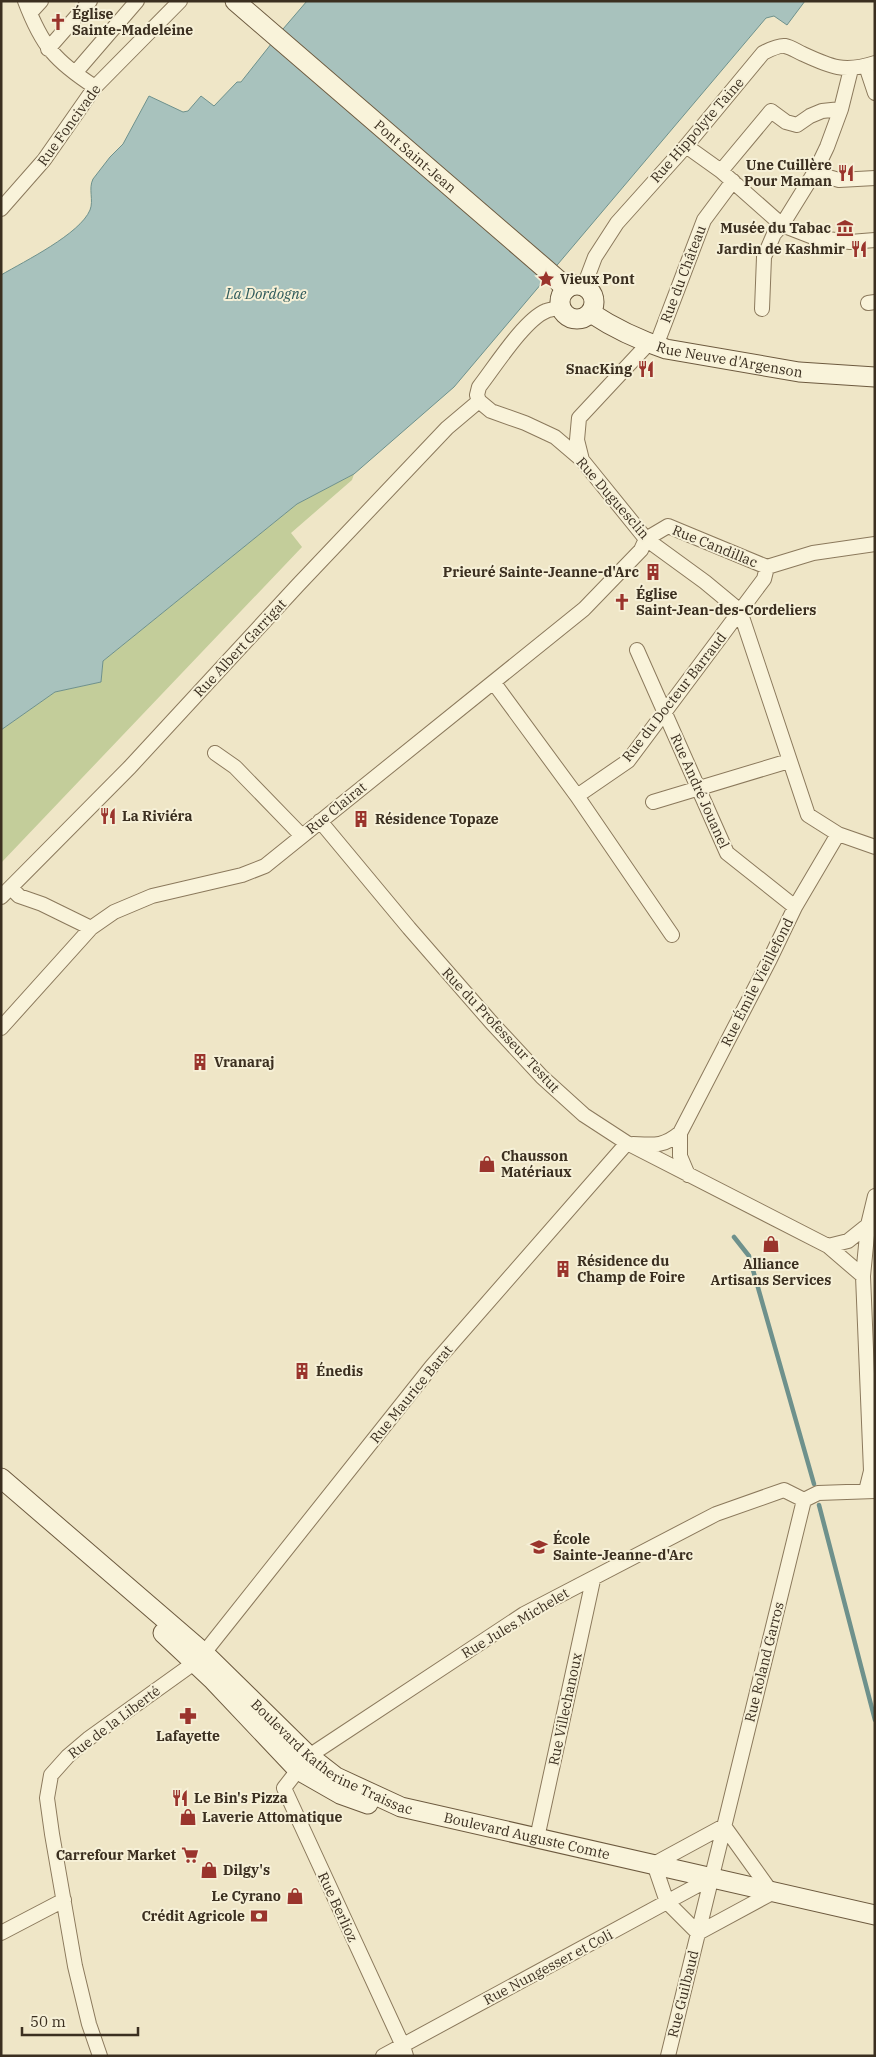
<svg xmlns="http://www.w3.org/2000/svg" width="876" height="2057" font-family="'IBM Plex Serif',serif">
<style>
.green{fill:#c3cd9a}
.water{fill:#a8c2bd;stroke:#6e918c}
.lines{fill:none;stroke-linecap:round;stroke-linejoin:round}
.stream{stroke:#6e918c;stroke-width:4.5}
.street-casing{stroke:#8b795c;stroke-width:16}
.secondary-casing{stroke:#6d5a3f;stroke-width:21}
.street{stroke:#f9f3da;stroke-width:14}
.secondary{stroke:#f9f3da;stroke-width:19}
.labels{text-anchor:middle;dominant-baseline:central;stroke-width:4;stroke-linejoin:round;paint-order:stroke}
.poi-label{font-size:14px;font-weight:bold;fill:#3b2f20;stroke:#f6f0d7;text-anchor:start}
.street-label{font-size:14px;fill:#3b2f20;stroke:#f6f0d7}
.water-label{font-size:15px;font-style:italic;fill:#2f5a5b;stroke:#f6f0d7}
</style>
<rect width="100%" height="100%" fill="#efe6c7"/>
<path class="green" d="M354 474 352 480 291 533 302 547 1 863V730L55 692 101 682 103 661 297 504Z"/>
<path class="water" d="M307 1H805L787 25 774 16 766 18 454 387 354 474 297 504 103 661 101 682 55 692 1 730V275C25 261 80 234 90 210 94 200 88 189 93 179L110 157 123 144 149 96 183 112 188 111 201 96 214 106 237 82H241L283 29Z"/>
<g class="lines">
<path class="stream" d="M734 1237 749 1256 814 1484
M819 1505 875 1720"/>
<g class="street-casing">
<path id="street" d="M25 1C42 46 55 61 95 87
M30 13 41 1
M48 49 90 1
M866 66 875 93
M75 73 137 1
M686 146 721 171 782 225 813 237 850 242 875 240
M721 171 771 111 786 122 797 125 810 116 822 111 841 109 851 69
M814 173 839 180 875 178
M1 209 44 160 95 87 180 1
M584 286 595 257 617 223 686 146 763 53C769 50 778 45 785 46 791 47 798 52 803 54 831 67 844 73 875 63
M868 303 875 302
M561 308C557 309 550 309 546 311 524 320 494 368 479 387L477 395 479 401 491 411 525 423 555 437 582 460 646 539 705 582 740 611 808 815 838 834 875 847
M762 309 764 257 774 234 782 225 816 170 827 147 841 109
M656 346 704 220 733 181
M582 460 577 440 579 418 648 344
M646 539 668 526 767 567 813 553 875 544
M637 650 727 853 795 907
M494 683 577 796 628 761 764 579 767 567
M215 753 235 767 302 836
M577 796 672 935
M653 802 789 761
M320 821 409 928 491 1022 542 1077 584 1115 627 1143 828 1246 863 1276
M11 888 19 896 42 904 91 928
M1 897 130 767 298 585 447 428 479 401
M1 1028 91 928 114 912 152 896 242 875 265 866 584 609 641 550 646 539
M680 1133V1156L688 1175
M633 1144C654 1145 663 1147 680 1133L770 959 795 907 838 834
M828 1246 848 1241 868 1225
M866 1491 871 1471 863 1276 868 1225 875 1196
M204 1653 432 1366 627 1143
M309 1756 524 1614 716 1514 784 1490 804 1500 818 1493 875 1491
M298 1770 284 1788 403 2046 406 2056
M724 1826 772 1893 698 1933 667 1902 654 1864Z
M537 1838 593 1580
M1 1933 64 1900
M100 2056 89 2024 75 1966 52 1834 47 1798 51 1775 68 1756 88 1739 194 1663
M383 2056 711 1878
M668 2056 804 1500"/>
</g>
<g class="secondary-casing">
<g id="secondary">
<path id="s1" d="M235 1 541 265 557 279 565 290"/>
<circle cx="577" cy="302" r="17"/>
<path id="s2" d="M591 313C615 329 639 340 666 349L799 372 875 377"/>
<path id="s3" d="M1 1478 204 1653 309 1756 336 1777 401 1807 875 1915"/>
<path d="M163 1633 212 1679 298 1770 340 1794 368 1804"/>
</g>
</g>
<use href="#street" class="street"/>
<use href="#secondary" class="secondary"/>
</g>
<defs>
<g id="church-bare" transform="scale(1.35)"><path d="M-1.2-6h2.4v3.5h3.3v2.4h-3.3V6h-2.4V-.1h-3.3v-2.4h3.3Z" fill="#9a342c" stroke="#f6f0d7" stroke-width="2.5" paint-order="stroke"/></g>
<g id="restaurant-bare" transform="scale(1.35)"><path d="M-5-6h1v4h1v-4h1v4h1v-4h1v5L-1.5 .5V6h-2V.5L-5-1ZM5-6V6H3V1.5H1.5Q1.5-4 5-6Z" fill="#9a342c" stroke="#f6f0d7" stroke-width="2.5" paint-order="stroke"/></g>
<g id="museum-bare" transform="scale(1.35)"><path d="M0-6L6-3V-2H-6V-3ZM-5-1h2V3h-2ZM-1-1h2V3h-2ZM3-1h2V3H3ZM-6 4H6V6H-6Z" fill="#9a342c" stroke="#f6f0d7" stroke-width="2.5" paint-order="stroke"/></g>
<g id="sight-bare" transform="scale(1.35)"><path d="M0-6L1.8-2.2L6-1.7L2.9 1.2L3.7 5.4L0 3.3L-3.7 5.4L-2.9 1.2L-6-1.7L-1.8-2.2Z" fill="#9a342c" stroke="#f6f0d7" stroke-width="2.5" paint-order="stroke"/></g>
<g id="building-bare" transform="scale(1.35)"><path d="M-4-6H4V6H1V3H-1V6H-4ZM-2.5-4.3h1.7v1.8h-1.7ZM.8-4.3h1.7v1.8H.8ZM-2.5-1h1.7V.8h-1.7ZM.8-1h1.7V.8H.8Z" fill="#9a342c" stroke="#f6f0d7" stroke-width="2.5" paint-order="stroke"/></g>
<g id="shop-bare" transform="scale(1.35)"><path d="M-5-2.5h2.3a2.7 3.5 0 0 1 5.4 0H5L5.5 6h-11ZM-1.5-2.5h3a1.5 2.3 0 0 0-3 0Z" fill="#9a342c" stroke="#f6f0d7" stroke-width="2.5" paint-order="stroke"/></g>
<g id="school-bare" transform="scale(1.35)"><path d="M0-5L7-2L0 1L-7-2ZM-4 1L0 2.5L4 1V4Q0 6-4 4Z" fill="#9a342c" stroke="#f6f0d7" stroke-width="2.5" paint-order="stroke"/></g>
<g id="pharmacy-bare" transform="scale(1.35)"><path d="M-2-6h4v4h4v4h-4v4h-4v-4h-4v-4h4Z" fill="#9a342c" stroke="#f6f0d7" stroke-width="2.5" paint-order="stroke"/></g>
<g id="supermarket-bare" transform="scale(1.35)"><path d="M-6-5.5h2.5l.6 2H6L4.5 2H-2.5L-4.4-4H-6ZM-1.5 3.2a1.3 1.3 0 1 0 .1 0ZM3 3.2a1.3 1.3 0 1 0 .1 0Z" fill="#9a342c" stroke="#f6f0d7" stroke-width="2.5" paint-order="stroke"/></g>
<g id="bank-bare" transform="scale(1.35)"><path d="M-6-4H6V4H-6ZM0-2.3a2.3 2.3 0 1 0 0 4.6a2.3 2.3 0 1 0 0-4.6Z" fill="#9a342c" stroke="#f6f0d7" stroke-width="2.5" paint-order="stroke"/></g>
</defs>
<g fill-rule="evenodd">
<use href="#church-bare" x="58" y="22"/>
<use href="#restaurant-bare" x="846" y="173"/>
<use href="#museum-bare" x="845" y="228"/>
<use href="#restaurant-bare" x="859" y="249"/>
<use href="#sight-bare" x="546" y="279"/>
<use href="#restaurant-bare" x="646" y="369"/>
<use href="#building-bare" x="653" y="572"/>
<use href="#church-bare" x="622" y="602"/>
<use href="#restaurant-bare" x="108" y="816"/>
<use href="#building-bare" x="361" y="819"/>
<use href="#building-bare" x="200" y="1062"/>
<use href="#shop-bare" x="487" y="1164"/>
<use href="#shop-bare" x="771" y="1244"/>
<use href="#building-bare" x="563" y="1269"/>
<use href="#building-bare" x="302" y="1371"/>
<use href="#school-bare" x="539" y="1547"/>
<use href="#pharmacy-bare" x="188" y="1716"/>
<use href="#restaurant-bare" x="180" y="1798"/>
<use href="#shop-bare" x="188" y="1817"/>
<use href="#supermarket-bare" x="190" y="1855"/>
<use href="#shop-bare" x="209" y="1870"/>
<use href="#shop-bare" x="295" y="1896"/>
<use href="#bank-bare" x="259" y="1916"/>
</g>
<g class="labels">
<g class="poi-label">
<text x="72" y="14">Église<tspan x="72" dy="16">Sainte-Madeleine</tspan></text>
<text x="832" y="165" text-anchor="end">Une Cuillère<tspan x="832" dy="16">Pour Maman</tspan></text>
<text x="831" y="228" text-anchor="end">Musée du Tabac</text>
<text x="845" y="249" text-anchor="end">Jardin de Kashmir</text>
<text x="560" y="279">Vieux Pont</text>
<text x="632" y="369" text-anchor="end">SnacKing</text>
<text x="639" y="572" text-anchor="end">Prieuré Sainte-Jeanne-d'Arc</text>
<text x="636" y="594">Église<tspan x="636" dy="16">Saint-Jean-des-Cordeliers</tspan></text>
<text x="122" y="816">La Riviéra</text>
<text x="375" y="819">Résidence Topaze</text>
<text x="214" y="1062">Vranaraj</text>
<text x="501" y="1156">Chausson<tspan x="501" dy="16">Matériaux</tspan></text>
<text x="577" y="1261">Résidence du<tspan x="577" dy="16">Champ de Foire</tspan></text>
<text x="771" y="1264" text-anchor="middle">Alliance<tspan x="771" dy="16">Artisans Services</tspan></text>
<text x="316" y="1371">Énedis</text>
<text x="553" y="1539">École<tspan x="553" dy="16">Sainte-Jeanne-d'Arc</tspan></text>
<text x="188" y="1736" text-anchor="middle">Lafayette</text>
<text x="194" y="1798">Le Bin's Pizza</text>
<text x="202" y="1817">Laverie Attomatique</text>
<text x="176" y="1855" text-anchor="end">Carrefour Market</text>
<text x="223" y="1870">Dilgy's</text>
<text x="281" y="1896" text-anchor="end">Le Cyrano</text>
<text x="245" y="1916" text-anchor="end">Crédit Agricole</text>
</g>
<g class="street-label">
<text transform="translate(69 125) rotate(-54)">Rue Foncivade</text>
<text transform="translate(697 130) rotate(-49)">Rue Hippolyte Taine</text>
<text stroke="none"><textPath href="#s1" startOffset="238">Pont Saint-Jean</textPath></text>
<text transform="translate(683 274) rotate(-69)">Rue du Château</text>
<text stroke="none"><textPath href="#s2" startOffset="148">Rue Neuve d'Argenson</textPath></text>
<text transform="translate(613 498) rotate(49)">Rue Duguesclin</text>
<text transform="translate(715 546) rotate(22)">Rue Candillac</text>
<text transform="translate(240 648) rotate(-47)">Rue Albert Garrigat</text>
<text transform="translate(674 697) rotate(-52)">Rue du Docteur Barraud</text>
<text transform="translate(700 791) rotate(66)">Rue André Jouanel</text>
<text transform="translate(336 808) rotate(-39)">Rue Clairat</text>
<text transform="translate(757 982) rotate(-63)">Rue Émile Vieillefond</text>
<text transform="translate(501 1030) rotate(47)">Rue du Professeur Testut</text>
<text transform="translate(411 1394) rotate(-51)">Rue Maurice Barat</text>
<text transform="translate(515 1623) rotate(-31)">Rue Jules Michelet</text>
<text transform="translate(764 1662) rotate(-76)">Rue Roland Garros</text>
<text transform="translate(565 1709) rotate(-78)">Rue Villechanoux</text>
<text transform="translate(114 1722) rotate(-37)">Rue de la Liberté</text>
<text stroke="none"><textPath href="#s3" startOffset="435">Boulevard Katherine Traissac</textPath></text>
<text stroke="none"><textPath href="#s3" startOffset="650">Boulevard Auguste Comte</textPath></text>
<text transform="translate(338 1907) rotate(65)">Rue Berlioz</text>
<text transform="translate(548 1967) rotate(-28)">Rue Nungesser et Coli</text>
<text transform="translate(683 1994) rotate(-76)">Rue Guilbaud</text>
</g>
<g class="water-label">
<text x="266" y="293">La Dordogne</text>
</g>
</g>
<rect width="876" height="2057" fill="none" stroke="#3b2f20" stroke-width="5"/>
<path d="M22 2027v8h116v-8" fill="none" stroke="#3b2f20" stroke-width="2.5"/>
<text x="30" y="2027" font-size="15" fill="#3b2f20" stroke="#f6f0d7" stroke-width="4" paint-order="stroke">50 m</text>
</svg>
